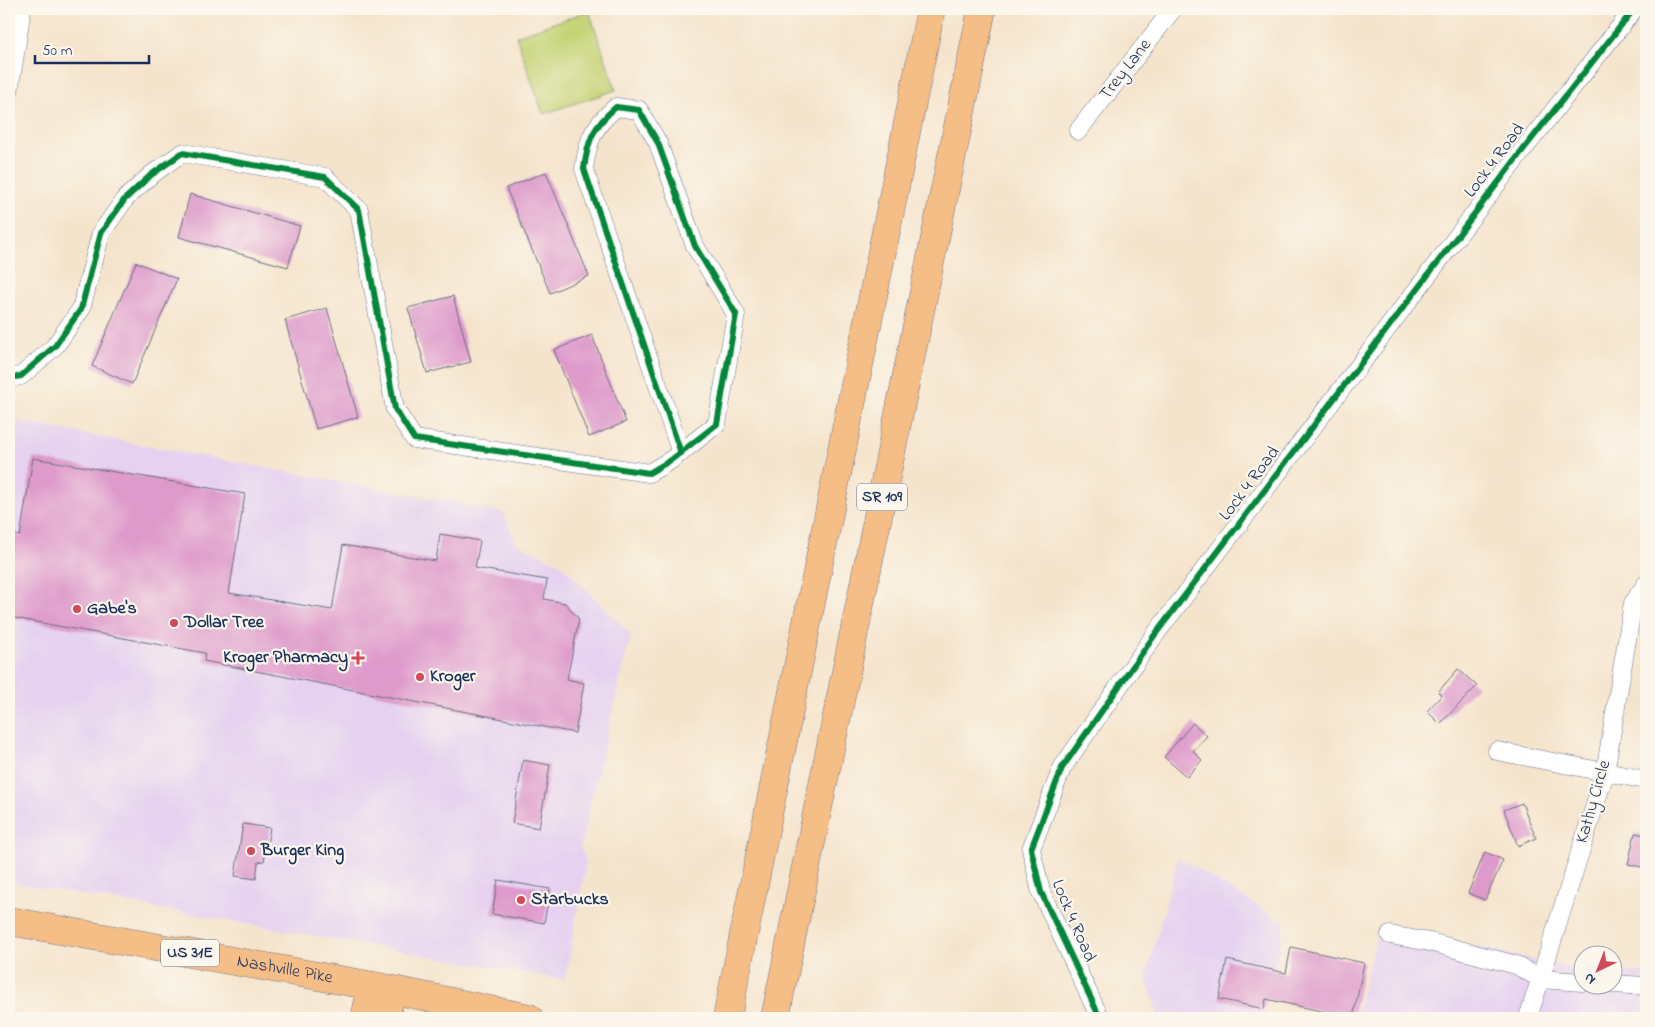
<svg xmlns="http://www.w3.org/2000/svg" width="1655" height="1027" font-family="'Indie Flower',sans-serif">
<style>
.built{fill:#e6d2f0}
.green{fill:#c4d375;stroke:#70816a}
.building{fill:#de9acb}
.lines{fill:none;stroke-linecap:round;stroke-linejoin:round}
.street-casing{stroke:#676e84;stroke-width:19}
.primary-casing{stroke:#676e84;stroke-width:29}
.highway-casing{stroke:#676e84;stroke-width:29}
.street{stroke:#fff;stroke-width:18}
.primary{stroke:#f6be87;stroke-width:28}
.highway{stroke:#f6be87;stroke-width:28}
.cycleway-casing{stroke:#fbf7ec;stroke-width:9}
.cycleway{stroke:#00873e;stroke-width:6}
.poi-dot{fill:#d1495b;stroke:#fbf7ec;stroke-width:2}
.labels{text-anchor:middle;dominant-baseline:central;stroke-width:4.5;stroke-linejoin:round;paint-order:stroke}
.shield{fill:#fbf7ec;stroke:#5e6b89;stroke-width:1}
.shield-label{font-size:16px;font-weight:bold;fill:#1b2f5e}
.street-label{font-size:18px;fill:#1b2f5e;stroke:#fbf7ec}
.poi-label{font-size:18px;font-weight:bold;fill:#1b2f5e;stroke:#fbf7ec;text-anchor:start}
</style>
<rect width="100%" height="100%" fill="#fbf7ec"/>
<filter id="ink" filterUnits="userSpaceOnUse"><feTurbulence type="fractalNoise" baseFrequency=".02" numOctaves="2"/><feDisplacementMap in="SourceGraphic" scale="10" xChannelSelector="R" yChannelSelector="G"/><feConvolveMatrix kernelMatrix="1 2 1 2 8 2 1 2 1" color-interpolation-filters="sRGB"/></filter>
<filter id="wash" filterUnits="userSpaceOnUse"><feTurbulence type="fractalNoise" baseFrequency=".0096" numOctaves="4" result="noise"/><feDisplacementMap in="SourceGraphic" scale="20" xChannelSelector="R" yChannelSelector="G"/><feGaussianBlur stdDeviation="1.12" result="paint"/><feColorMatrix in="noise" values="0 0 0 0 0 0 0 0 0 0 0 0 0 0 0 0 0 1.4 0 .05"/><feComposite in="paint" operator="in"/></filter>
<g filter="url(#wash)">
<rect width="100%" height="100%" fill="#f5e4cc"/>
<path class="built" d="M9 420 503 512 516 543 561 564 631 635 580 847 586 862 565 980 9 882Z
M1178 857 1285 923 1264 1013 1287 1018H1159L1146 978Z
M1380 924 1582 971V984H1612L1613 972H1646V1018H1355Z"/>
<path class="green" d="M589 11 616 90 543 114 516 36Z"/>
<g id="blocks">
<path class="building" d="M546 172 589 276 550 293 506 188Z
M190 194 300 226 288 267 179 237Z
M136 262 177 279 132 384 92 366Z
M453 296 471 362 427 373 408 308Z
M327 308 358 417 316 429 285 320Z
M592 335 626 422 589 437 554 350Z
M33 458 245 494 229 593 332 610 343 545 436 561 440 534 480 541 475 568 547 580 544 599 565 603 579 619 567 679 584 683 575 733 204 661 205 653 9 617V555L12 534 20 536Z
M1458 669 1477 686 1440 724 1427 711 1442 695 1438 692Z
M1193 723 1207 736 1193 751 1202 760 1187 777 1164 757Z
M523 760 550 765 539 828 512 823Z
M1522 803 1536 838 1518 846 1504 810Z
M243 824 270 828 264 861 258 862 256 879 235 876Z
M1635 833 1646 835V868L1628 864Z
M1485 852 1503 860 1485 900 1468 893Z
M498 880 550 889 544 923 492 914Z
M1291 947 1364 963 1353 1018 1266 999 1264 1009 1219 999 1227 960 1286 973Z"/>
</g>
</g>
<g filter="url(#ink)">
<use href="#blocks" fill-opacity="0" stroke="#676e84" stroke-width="1"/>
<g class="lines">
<g class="street-casing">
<path id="street" d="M9 92 22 9
M1078 131 1173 9
M9 378 21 376 55 346 81 309 101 233 125 199 151 175 182 153 325 177 359 210 395 409 414 439 649 473 671 460 717 424 736 314 695 246 658 143 639 110 616 107C593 127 588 139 584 169L681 453
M1497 751 1646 780
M1390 935 1430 942 1516 965 1541 979 1582 982
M1612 984 1646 986
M1100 1018 1041 892 1031 849 1062 768 1154 636 1519 155 1634 9
M1528 1018 1605 773 1633 603 1646 584"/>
</g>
<g class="primary-casing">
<g id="primary">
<path id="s1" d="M9 921 379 987 529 1018"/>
</g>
</g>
<g class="highway-casing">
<path id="highway" d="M365 1018 372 986
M385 1018 392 990
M727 1018 931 9
M775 1018 982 9"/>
</g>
<use href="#street" class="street"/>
<use href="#primary" class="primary"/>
<use href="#highway" class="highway"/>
<g class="cycleway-casing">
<path id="cycleway" d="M9 378 21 376 55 346 81 309 101 233 125 199 151 175 182 153 325 177 359 210 395 409 414 439 649 473 671 460 717 424 736 314 695 246 658 143 639 110 616 107C593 127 588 139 584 169L681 453
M1100 1018 1041 892 1031 849 1062 768 1154 636 1519 155 1634 9"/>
</g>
<use href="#cycleway" class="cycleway"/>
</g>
</g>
<g class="poi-dot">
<circle cx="77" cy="609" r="5"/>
<circle cx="174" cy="623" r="5"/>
<path d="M355.5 650.5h5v5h5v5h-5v5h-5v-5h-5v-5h5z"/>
<circle cx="420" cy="677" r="5"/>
<circle cx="251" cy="851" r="5"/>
<circle cx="521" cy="900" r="5"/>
</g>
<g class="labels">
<g class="shield">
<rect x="857" y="483.5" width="50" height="27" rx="4"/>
<rect x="161" y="939.5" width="58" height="27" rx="4"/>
</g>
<g class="shield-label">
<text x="882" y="497">SR 109</text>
<text x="190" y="953">US 31E</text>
</g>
<g class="street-label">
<text transform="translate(1126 70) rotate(-52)">Trey Lane</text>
<text transform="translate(1495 161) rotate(-53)">Lock 4 Road</text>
<text transform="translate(1250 484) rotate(-53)">Lock 4 Road</text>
<text transform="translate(1594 802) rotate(-74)">Kathy Circle</text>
<text transform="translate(1073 921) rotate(67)">Lock 4 Road</text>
<text stroke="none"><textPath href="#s1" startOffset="280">Nashville Pike</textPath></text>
</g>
<g class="poi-label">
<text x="87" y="609">Gabe's</text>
<text x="184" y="623">Dollar Tree</text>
<text x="348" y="658" text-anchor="end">Kroger Pharmacy</text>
<text x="430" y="677">Kroger</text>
<text x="261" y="851">Burger King</text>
<text x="531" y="900">Starbucks</text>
</g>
</g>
<rect width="1655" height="1027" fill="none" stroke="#fbf7ec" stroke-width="30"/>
<g transform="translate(1598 970) rotate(223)"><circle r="24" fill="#fbf7ec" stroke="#a1a7b3"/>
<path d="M0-4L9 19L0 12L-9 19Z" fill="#d1495b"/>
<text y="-8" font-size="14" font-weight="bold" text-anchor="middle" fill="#1b2f5e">N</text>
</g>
<path d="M35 55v8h114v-8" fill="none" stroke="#1b2f5e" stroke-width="2.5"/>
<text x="42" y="55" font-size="15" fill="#1b2f5e" stroke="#fbf7ec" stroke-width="4" paint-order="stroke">50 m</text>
</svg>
